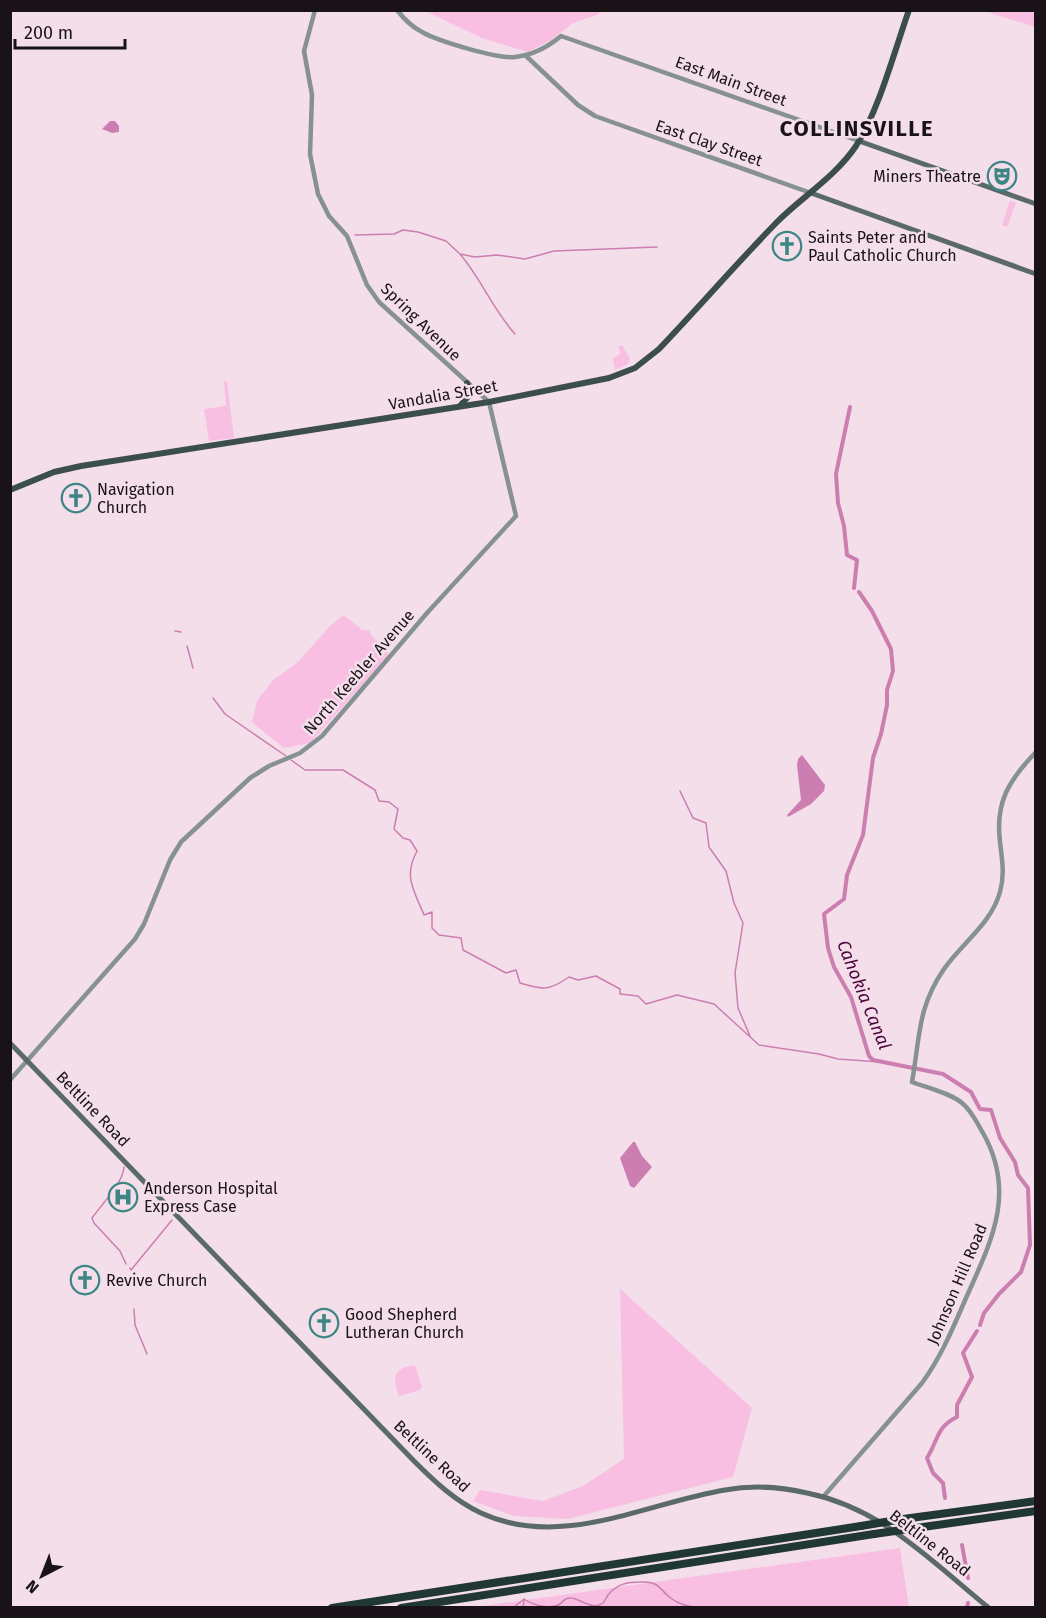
<svg xmlns="http://www.w3.org/2000/svg" width="1046" height="1618" font-family="'Fira Sans',sans-serif">
<style>
.green{fill:#f8bfe3}
.water{fill:#cc7eb1}
.lines{fill:none;stroke-linecap:round;stroke-linejoin:round}
.stream{stroke:#cc7eb1;stroke-width:1.5}
.canal{stroke:#cc7eb1;stroke-width:4}
.tertiary{stroke:#869191;stroke-width:4.5}
.secondary{stroke:#5a6a69;stroke-width:5}
.primary{stroke:#3b4e4d;stroke-width:6}
.motorway{stroke:#203736;stroke-width:8}
.motorway-bridge{stroke:#203736;stroke-width:8}
.labels{text-anchor:middle;dominant-baseline:central;stroke-width:5;stroke-linejoin:round;paint-order:stroke}
.street-label{font-size:16px;fill:#191216;stroke:#f3deea}
.poi-label{font-size:16px;fill:#191216;stroke:#f3deea;text-anchor:start}
.water-label{font-size:18px;font-style:italic;fill:#4d063c;stroke:#f3deea}
.district-label{font-size:22px;font-weight:bold;letter-spacing:1.5px;fill:#191216;stroke:#f3deea}
</style>
<rect width="100%" height="100%" fill="#f3deea"/>
<path class="green" d="M425 11H599V14L573 23 551 40 528 52 482 38Z
M984 11H1035V27Z
M1010 201 1016 203 1007 227 1002 225Z
M619 346H623L630 359 628 364 615 370 613 358 620 354Z
M224 381H227L234 438 209 441 204 409 226 406Z
M344 615 362 630H369L372 636 388 651V656L310 743 284 748 252 722 257 701 273 680 298 662 331 625Z
M620 1289 752 1408 733 1477 567 1519 514 1516 473 1501 480 1490 543 1501 583 1486 624 1459Z
M415 1365 422 1387 420 1390 399 1396C392 1378 393 1368 415 1365Z
M900 1548 909 1607 482 1608V1606Z"/>
<path class="water" d="M110 121H115L119 126V132L112 133 102 129Z
M802 755 825 785 824 791 811 804 788 817 787 815 801 800 797 765 798 759Z
M633 1142H635L642 1156 652 1167 634 1188 630 1186 620 1158Z"/>
<g class="lines">
<path class="stream" d="M355 235 394 234 403 230 418 232 446 241 460 254 475 257 497 255 525 259 554 251 657 247
M460 254C482 280 492 308 515 334
M175 631 181 632
M187 646 193 668
M213 698 225 714 286 756
M291 760 305 770H343L375 790 379 801 389 802 398 809 394 829 403 838 410 840 417 851C403 877 414 890 424 915L432 912V928L439 935 461 938 463 950 506 973 516 970 520 983C543 990 549 991 569 977L578 980 596 976 620 989V994L638 996 646 1004 677 995 714 1004 759 1045 819 1054 838 1059 880 1062
M680 791 693 818 706 823 709 847 726 871 734 903 743 923 735 973 738 1008 750 1036
M124 1167C123 1183 102 1204 92 1218L94 1223 120 1251 126 1264
M130 1268 131 1270 172 1220
M134 1309 135 1325 147 1354
M524 1599C533 1605 550 1610 560 1604 564 1601 565 1597 571 1598 581 1599 593 1611 603 1603 605 1601 606 1598 608 1595 617 1584 627 1582 641 1582 660 1581 659 1590 672 1599 680 1605 689 1606 699 1608
M513 1608 524 1599
M523 1608 524 1600
M770 1608H776"/>
<path class="canal" d="M850 407 836 474 838 503 844 526 847 555 857 560 854 588
M859 592 872 611 891 649 893 671 887 690V705L881 734 873 758 863 835 847 875 844 899 824 914 828 948 834 967 851 997 869 1056 873 1060 943 1074 971 1092 980 1109 991 1110 1000 1138 1015 1162 1018 1175 1028 1188 1030 1245 1021 1272 999 1294 984 1313 980 1325
M945 1498 943 1483 933 1473 927 1458C938 1441 936 1427 957 1417V1405L972 1377 963 1353 977 1331
M962 1545 968 1578
M967 1608 968 1603"/>
<path class="tertiary" d="M397 10C404 19 412 27 422 32 438 41 497 59 515 57 533 55 548 47 561 36L859 141
M525 55 578 105 595 116 811 193
M10 1080 135 939 144 924 170 860 181 842 250 778 269 766 300 753 322 736 427 613 516 516 489 402 379 302 367 285 347 236 329 216 318 194 310 154 312 95 304 51 315 10
M823 1497 922 1383C941 1357 953 1328 966 1298 991 1242 1017 1193 983 1133 977 1123 972 1111 962 1103 950 1093 928 1088 912 1082 920 1038 917 1008 944 969 962 943 991 924 1000 892 1005 875 1002 859 1000 842 995 802 1009 780 1036 752"/>
<path class="secondary" d="M859 141 1036 204
M811 193 1036 274
M10 1043 414 1461C434 1481 455 1501 481 1513 561 1550 646 1503 725 1490 752 1485 781 1487 807 1493 882 1508 931 1561 989 1608"/>
<path class="primary" d="M460 406 471 393 467 383
M10 490 54 472 81 466 489 402 609 378 635 368 659 349C699 307 737 263 777 222 803 196 835 177 856 146 879 110 894 52 909 10"/>
<path class="motorway" d="M903 1519 1036 1501
M916 1528 1036 1511
M332 1608 861 1526
M401 1608 874 1534"/>
<path class="motorway-bridge" d="M861 1526 903 1519
M874 1534 916 1528"/>
</g>
<defs>
<g id="theatre-ring" transform="scale(1.5)"><circle r="9.5" fill="#f3deea" stroke="#3e8685" stroke-width="1.5"/><path d="M-5-5.5Q0-4 5-5.5V0Q5 5 0 6Q-5 5-5 0ZM-3.3-2.5H-1v1.5H-3.3ZM1-2.5H3.3v1.5H1ZM-2.8 1Q0 5.5 2.8 1Z" fill="#3e8685"/></g>
<g id="church-ring" transform="scale(1.5)"><circle r="9.5" fill="#f3deea" stroke="#3e8685" stroke-width="1.5"/><path d="M-1.2-6h2.4v3.5h3.3v2.4h-3.3V6h-2.4V-.1h-3.3v-2.4h3.3Z" fill="#3e8685"/></g>
<g id="hospital-ring" transform="scale(1.5)"><circle r="9.5" fill="#f3deea" stroke="#3e8685" stroke-width="1.5"/><path d="M-5-5h3v3.5h4V-5h3V5h-3V1.5h-4V5h-3Z" fill="#3e8685"/></g>
</defs>
<g fill-rule="evenodd">
<use href="#theatre-ring" x="1002" y="176"/>
<use href="#church-ring" x="787" y="246"/>
<use href="#church-ring" x="76" y="498"/>
<use href="#hospital-ring" x="123" y="1197"/>
<use href="#church-ring" x="85" y="1280"/>
<use href="#church-ring" x="324" y="1323"/>
</g>
<g class="labels">
<g class="street-label">
<text transform="translate(731 81) rotate(20)">East Main Street</text>
<text transform="translate(709 143) rotate(19)">East Clay Street</text>
<text transform="translate(421 322) rotate(44)">Spring Avenue</text>
<text transform="translate(443 395) rotate(-10)">Vandalia Street</text>
<text transform="translate(359 672) rotate(-49)">North Keebler Avenue</text>
<text transform="translate(93 1109) rotate(46)">Beltline Road</text>
<text transform="translate(957 1284) rotate(-67)">Johnson Hill Road</text>
<text transform="translate(432 1456) rotate(43)">Beltline Road</text>
<text transform="translate(930 1543) rotate(38)">Beltline Road</text>
</g>
<g class="poi-label">
<text x="981" y="176" text-anchor="end">Miners Theatre</text>
<text x="808" y="237">Saints Peter and<tspan x="808" dy="18">Paul Catholic Church</tspan></text>
<text x="97" y="489">Navigation<tspan x="97" dy="18">Church</tspan></text>
<text x="144" y="1188">Anderson Hospital<tspan x="144" dy="18">Express Case</tspan></text>
<text x="106" y="1280">Revive Church</text>
<text x="345" y="1314">Good Shepherd<tspan x="345" dy="18">Lutheran Church</tspan></text>
</g>
<g class="water-label">
<text transform="translate(864 995) rotate(68)">Cahokia Canal</text>
</g>
<g class="district-label">
<text x="857" y="128">COLLINSVILLE</text>
</g>
</g>
<rect width="1046" height="1618" fill="none" stroke="#191216" stroke-width="24"/>
<g transform="translate(42 1576) rotate(222)" stroke="#f3deea" stroke-width="4.5" paint-order="stroke">
<path d="M0-4.5L10 22L0 15L-10 22Z" fill="#191216"/>
<text y="-9" font-size="16" font-weight="bold" text-anchor="middle" fill="#191216">N</text>
</g>
<path d="M15 39v9h110v-9" fill="none" stroke="#191216" stroke-width="3"/>
<text x="24" y="39" font-size="18" fill="#191216" stroke="#f3deea" stroke-width="4.5" paint-order="stroke">200 m</text>
</svg>
